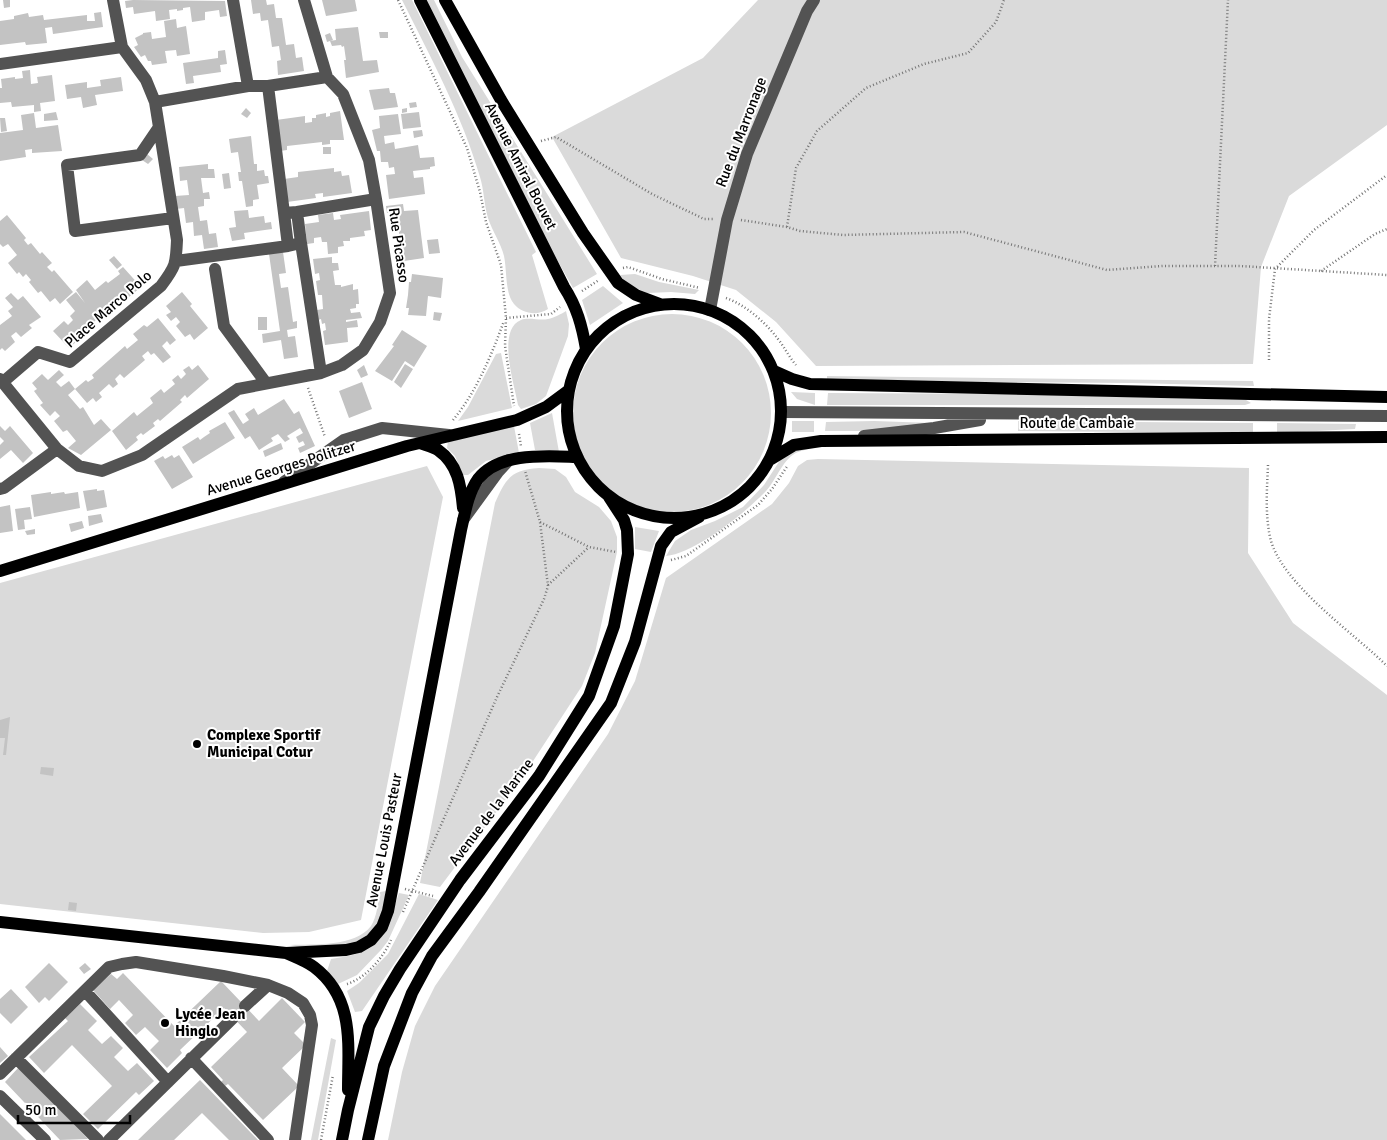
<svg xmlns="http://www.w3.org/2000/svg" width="1387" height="1140" font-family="Signika,sans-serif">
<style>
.green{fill:#dadada}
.building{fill:#c3c3c3}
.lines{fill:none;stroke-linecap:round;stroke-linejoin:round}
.path{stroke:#757575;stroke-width:2.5;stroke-dasharray:1 2.5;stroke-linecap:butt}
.minor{stroke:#535353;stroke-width:12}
.major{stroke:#000;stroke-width:12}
.poi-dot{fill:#000;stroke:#fff;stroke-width:2}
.labels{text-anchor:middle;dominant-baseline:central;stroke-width:4;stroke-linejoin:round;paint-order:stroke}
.street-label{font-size:15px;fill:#000;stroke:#fff}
.poi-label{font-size:15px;font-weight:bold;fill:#000;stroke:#fff;text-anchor:start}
</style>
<rect width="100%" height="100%" fill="#fff"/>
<path class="green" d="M402 0H412L536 252 532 255 548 309C538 316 522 314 514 304 505 294 507 270 504 256 501 243 492 231 488 218 484 205 484 190 480 177 462 115 431 58 402 0Z
M425 0H434L462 57 597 274 573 288 534 219Z
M758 0H1387V125L1289 196 1261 267 1253 364 816 366 776 322 736 290 693 276 621 258 552 137 703 58Z
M635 274 659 282 699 290 695 294 671 292 647 293 627 284 620 275Z
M603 286 623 303 590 325 582 300Z
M566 311 569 324 568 336 546 396 536 404 521 409 518 405C515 386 496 330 521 320 529 317 540 321 548 319 554 318 561 314 566 311Z
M573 413a99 99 0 1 1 198 0a99 99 0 1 1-198 0Z
M501 353 512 408 458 421 468 407 496 354Z
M827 376 1253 381 1254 386 1132 383 827 381Z
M791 392 815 393V405L797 399Z
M828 393 1018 394 1246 400 1251 403 1245 405H827Z
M552 413 559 452 535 450 530 423Z
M792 421H814V432H792Z
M874 421 932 423 874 431H825L826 422Z
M1018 421 1253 423V433L1018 431Z
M1277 423 1356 424 1355 429 1277 433Z
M514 426 519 453 486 461 468 475H463L455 456 447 448 448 441Z
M795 448H813C809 449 803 450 798 452 783 458 777 479 766 491 746 512 696 553 666 556L675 541 691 530 715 521 743 507 764 485 784 454Z
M818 459 1249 468 1248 553 1293 623 1387 695V1140H388L402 1072 415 1026 435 986 608 734 635 681 666 578 772 504 789 483 798 466 807 460Z
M427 466 443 497 361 920 309 932 263 933 0 904V583Z
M539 468 555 469 566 477 575 492 599 507 611 521 617 537V552L595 653 582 686 522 778 440 887 420 883 495 503C506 478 511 470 539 468Z
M635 527 659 531 651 552 635 549Z
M386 891 383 909 376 928 356 945 306 948 290 945C314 944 355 947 371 926 377 917 378 902 380 892Z
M399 893 409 895 388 941 381 950 357 975 338 984 327 971 331 959C383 952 383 939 399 893Z
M419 894 438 900 362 1011 355 1012 347 991 359 983 388 954Z
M331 1038 336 1040 318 1140H311Z"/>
<path class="building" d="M3 0H10V7L4 8Z
M133 0 225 1 227 16 220 17 219 10 205 12V20L192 22 190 7 183 8V10L177 11V9L169 10 170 19 156 21 155 11 134 14 133 7 126 8 125 1Z
M251 0H266L267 5 274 4 276 18H282L286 45 294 44 296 58 302 57 304 71 278 75 277 61 281 60 279 46 272 47 268 20 261 21 260 13 253 14Z
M322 0H355L357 11 326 16Z
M101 12 103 27 53 34 52 27 45 28 47 43 26 45 25 42 0 45V21L14 19V16L28 13 29 17 43 15 44 20 87 15V21H95L94 13Z
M176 19 177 28 186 26 190 54 177 56 176 50 165 51 167 63 152 65 151 61H148L145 55 141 57 134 47 138 45 135 38 143 34V33L151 32 152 39 166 37 164 21Z
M358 27 363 61 377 60 379 72 346 78 344 60H346L344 46 342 47 341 45 332 46 330 41 327 42 325 35 330 33 333 40 330 41 336 40 335 29Z
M379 32H388V38H380Z
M225 50 227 64 220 65 221 72 193 76 194 83 186 84 183 63 218 58V51Z
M30 70 31 84 38 83 37 77 52 75 55 101 40 103 41 111 34 112V105L12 107 11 102 0 103V88H2L1 79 15 77V79L23 78 22 71Z
M121 77 123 91 95 95 97 105 83 108 81 97 67 99 65 85 87 82V88L101 86 100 80Z
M389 88 390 93H395L398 107 374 110 369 90Z
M416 102 417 107 410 108 409 103Z
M246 108 251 113 247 118 241 114Z
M407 108V112L402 113V109Z
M340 111 344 140H330V144L322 145V142L287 146V150L280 151 276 120 305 116V123L312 122V118H316V115L326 113V117L330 116V113Z
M56 112 58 120 44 121V114Z
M419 112 421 127 403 129 401 114Z
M34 113 36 128 58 125 62 151 32 153V149L25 150 26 157 0 161V133L23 130 21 115Z
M398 114 401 134 384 136 385 144 394 142 395 149 418 145 420 158 434 157 435 166 430 167V169L413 171 414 178 423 177 425 194 389 199 386 175 395 174 394 167 389 168 388 162H381L380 151H377L372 130 380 128 379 116Z
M0 118H5L7 131 1 132Z
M422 130 423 136 414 138 413 131Z
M251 136 254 164H257V171L264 170 265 176H268L269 183 257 185 259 199 253 200V206L246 207 242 181H239L238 172H241L238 152 231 153 229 139Z
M323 147H331V154H323Z
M147 154 153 159 148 164 142 160Z
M208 164V169H214L215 178H201L203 193 209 192 210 199H204V206L198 207 200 221 207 220 209 234 216 233 218 247 204 249 202 235 194 236 193 222 186 223 184 208 176 209 175 196 189 195 187 180 180 181 179 167Z
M334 168V172L341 171 342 176 349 175 352 193 323 197V193L315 194 316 198 287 202 284 179 298 177V172Z
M229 173 231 188 224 189 222 174Z
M403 204 404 211 418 210 424 258 404 261 403 243H405L404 236 399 237V231L401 230 398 212 387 213 386 206Z
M248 210 249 218 264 216 265 223 271 222 272 229 244 233 245 239 232 241 229 228 236 227 234 211Z
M369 211 371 230 364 231 365 236 350 238V241H343L344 246 338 247V253L328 254 327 242H322L321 237 314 238V243L307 244 305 224 319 222 318 215 333 213 334 220 341 219 340 215Z
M7 215 26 238 24 240 28 245 31 243 40 254 42 252 52 263 47 267 52 272 54 270 73 292 60 304 55 298 50 302 41 291 38 293 29 282 31 280 26 274 23 277 19 272 17 274 8 263 17 255 8 244 3 247 0 244V221Z
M438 239 440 253 429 254 427 240Z
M283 252 286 273 279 274 281 288 288 287 293 322 297 321V328L287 330 288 337 295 336 298 357 284 359 281 340 263 343 262 334 280 331 269 254Z
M114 256 122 265 117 269 109 260Z
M332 257V263H338L339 270 333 271 335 285H341V287L353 284V290L358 289 359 304H356V308L350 309 351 313 360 312 362 318 346 320V322L357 320 358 327 347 328 348 342 325 345 323 331 326 330 325 323 322 324 321 319 318 320 317 310 323 309 322 295H318L316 281 320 280 319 273 315 274 313 259Z
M123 267 141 287 118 306 116 303 111 308 113 311 102 320 99 317 89 327 91 329 69 348 53 331 64 321 68 325 73 320 70 316 75 311 66 300 76 292 85 303 76 290 87 280 95 290 106 281 108 283 120 274 118 271Z
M412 274 443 278 441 298 428 296 426 316 408 315 409 308H406L408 295 409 282H411Z
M182 292 192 304 190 306 208 328 194 340 190 334 185 337 176 326 180 322 176 317 171 321 166 315 171 312 166 306Z
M11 293 18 300 23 296 41 317 29 325 32 328 21 337 16 332 11 336 15 342 5 351 2 348 0 350V325L12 316 8 311 13 307 5 298Z
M434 312 442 313 440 321 433 320Z
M258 317H267V330H258Z
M158 318 176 340 170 345 167 341 162 346 171 357 163 363 154 353 151 355 148 351 142 356 145 360 124 378 120 374 115 379 118 384 113 388 109 384 99 393 102 397 96 402 93 398 87 403 75 389 68 395 80 409 83 407 94 425 101 419 111 430 81 455 68 448 76 441 67 430 63 432 54 421 60 416 55 411 50 416 40 405 43 403 34 391 37 389 32 383 42 374 48 380 59 370 64 375 56 382 61 387 69 381 75 389 86 380 88 382 94 378 92 375 125 346 127 349 138 340 133 334 144 325 147 327Z
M402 330 427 346 414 367 405 361 392 381 375 371 394 346 392 345Z
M405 364 413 369 401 388 394 382Z
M198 365 209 379 187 398 185 395 180 400 182 402 160 421 158 419 153 423 155 426 143 435 141 433 136 437 138 440 126 450 112 431 134 412 137 416 153 403 150 398 161 389 164 393 175 384 172 380 178 375 181 379 186 374 183 370 189 366 192 370Z
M364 365 368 375 361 378 357 370Z
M362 382 372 409 349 418 339 391Z
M284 399 294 414 299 411 315 446 300 453 298 448 305 445 303 441 299 443 296 437 303 433 300 428 287 436 290 439 285 442 278 434 271 438 273 441 259 450 250 436 245 439 228 413 234 410 243 424 249 420 245 414 254 408 258 415Z
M225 422 235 438 193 464 182 447 198 437 200 440 204 437 210 433 209 431Z
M0 426 5 431 10 426 33 453 23 463 11 450 0 459V445L4 441 0 437Z
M281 443 283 449 265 457 263 451Z
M172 455 174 458 179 455 193 477 172 489 154 461 163 456 165 459Z
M97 489V491L104 490 107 507 87 511 83 491Z
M51 492V494L64 492 65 494 78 492 80 508 34 517 31 495Z
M10 505 13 531 0 533V507Z
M30 507 32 519 24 520 25 529 18 530 15 509Z
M101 514 103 522 89 526 88 516Z
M82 521 84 528 71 532 69 524Z
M35 529V534L27 535 25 531Z
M10 717 6 755H3L5 738H0V720Z
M41 767 54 768 53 776 40 774Z
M69 902 77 903 76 911 68 910Z
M49 963 68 982 49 1001 45 997 39 1003 25 987Z
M85 963 91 969 84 974 79 968Z
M123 973 174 1026 221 981 259 1021 282 998 305 1022 294 1033 306 1045 282 1068 299 1086 263 1120 228 1084 225 1086 221 1082 223 1080 211 1067 247 1032 224 1008 180 1050 182 1053 167 1068 150 1050 159 1041 145 1027 136 1035 125 1023 133 1015 119 1000 110 1009 93 990 111 974 117 979Z
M11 989 28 1007 11 1024 0 1013V999Z
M80 1004 97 1021 88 1030 102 1044 111 1036 123 1048 114 1057 128 1071 137 1063 154 1081 139 1095 136 1092 98 1129 83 1114 112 1086 72 1045 44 1073 29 1057 68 1021 65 1018Z
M0 1047 8 1056 0 1063Z
M19 1067 88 1139 60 1140 5 1082Z
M200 1080 258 1140H229L202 1113 174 1140H138Z
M0 1114 26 1140H0Z"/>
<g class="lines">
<path class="path" d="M398 0 467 148 480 192 486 222 501 265 506 318 505 346 514 406
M541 141 556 137 652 194 704 219H713
M741 220 787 227 800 231 843 235 964 232 1107 270 1163 266H1240L1387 275
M787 227 796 168 817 131 866 88 924 64 968 53 996 22 1004 0
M1215 266 1228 0
M623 268 628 267 662 279 700 288
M1321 271 1375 234 1387 229
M582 291 599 280
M726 298C746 305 766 323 778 339 785 348 789 357 796 365
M506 318 551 314 560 307
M1269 360V319L1275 269 1314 230 1387 175
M308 388 325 437
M453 420C477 391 491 356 504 321
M519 434 521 446
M1268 465C1267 489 1265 513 1270 537 1280 583 1354 633 1387 666
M540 522 589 547 616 552
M671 560 686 556 758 505 772 489 788 465
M548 585 589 547
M405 889 433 896
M403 912 497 697 544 599 548 586 540 522 525 471
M347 984C366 978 383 958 391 940
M321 1140 333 1075"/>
<path class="minor" d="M233 0 248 86
M0 64 122 47
M268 86 284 213
M155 102 248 86H268L327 77
M159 127 140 155 67 165 75 231 173 218
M297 212 376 199
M301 243 321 373
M176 261 288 246 301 243 297 212 284 213 288 246
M215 269 224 326 266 383
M710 310 727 220 747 154 807 11 814 0
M0 379 57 449 79 466 102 471 142 455 238 389 321 373 342 365 363 350 380 322 390 293 376 199 369 160 343 94 327 77 304 0
M3 382 38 352 70 362 161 286C176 266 176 264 177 240L155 102 146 80 122 47 113 0
M782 412 1387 416
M864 436 934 428 980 420
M284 482 344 440 382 428 449 435
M0 489 4 488 57 449
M463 520 498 472 509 460
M85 991 168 1082
M245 1006 268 985 288 993 303 1003 310 1015 312 1025 295 1140
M16 1058 98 1140
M191 1058 268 1140
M0 1074 109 967 122 964 136 962 223 976 268 985
M0 1096 45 1140
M109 1140 233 1018"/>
<path class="major" d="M420 0 564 287C577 307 582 326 586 349
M445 0 501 100 583 233 618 283 636 295 660 304
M567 411a107 107 0 1 1 214 0a107 107 0 1 1-214 0Z
M774 371 792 379 810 384 1387 397
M420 443C425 445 433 447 438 450 458 464 461 486 463 508
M771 459 794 445 821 441 1387 437
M0 571 407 446 517 420 546 407 569 390
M0 922 286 953 346 950 359 947 371 940 382 927 388 911 461 530C465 513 468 493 478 479 499 452 546 456 576 457
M286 953C295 957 306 961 314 967 355 998 348 1045 348 1090
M342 1140 348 1110 369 1027 384 996 400 969 460 880 539 776 589 696 614 626 628 554 627 530 624 520 609 497
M368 1140 384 1066 412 993 432 956 479 892 611 703 635 642 661 546 671 532 699 517"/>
</g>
<g class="poi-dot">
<circle cx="197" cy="744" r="5"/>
<circle cx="165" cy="1023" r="5"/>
</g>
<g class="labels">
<g class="street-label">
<text transform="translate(741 132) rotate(-69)">Rue du Marronage</text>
<text transform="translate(521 166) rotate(63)">Avenue Amiral Bouvet</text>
<text transform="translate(399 245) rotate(82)">Rue Picasso</text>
<text transform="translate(108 309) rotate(-41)">Place Marco Polo</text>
<text x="1077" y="423">Route de Cambaie</text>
<text transform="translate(281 468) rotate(-17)">Avenue Georges Politzer</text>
<text transform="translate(491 812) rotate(-53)">Avenue de la Marine</text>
<text transform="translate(384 840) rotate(-79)">Avenue Louis Pasteur</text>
</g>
<g class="poi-label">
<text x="207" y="735">Complexe Sportif<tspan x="207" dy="17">Municipal Cotur</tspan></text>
<text x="175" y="1014">Lycée Jean<tspan x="175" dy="17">Hinglo</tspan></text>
</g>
</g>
<path d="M18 1115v8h112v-8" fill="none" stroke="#000000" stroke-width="2.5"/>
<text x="25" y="1115" font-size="15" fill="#000000" stroke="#ffffff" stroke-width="4" paint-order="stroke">50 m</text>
</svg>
